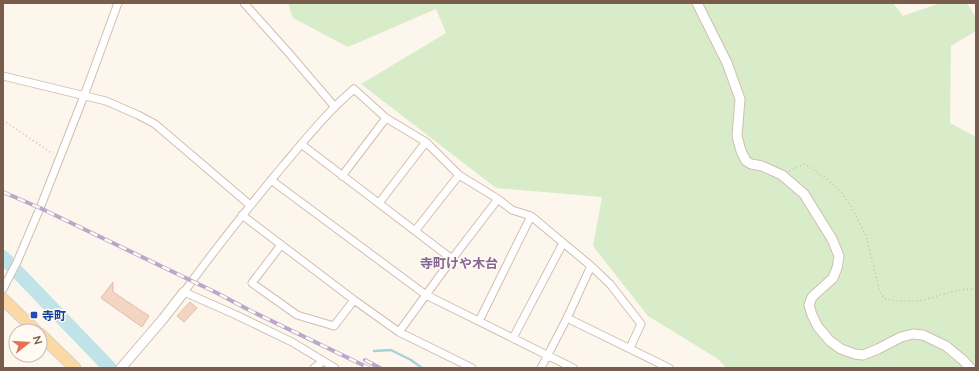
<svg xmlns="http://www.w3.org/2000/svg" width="979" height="371" font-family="Lato,'Noto Sans JP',sans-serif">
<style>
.green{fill:#d8ecc9}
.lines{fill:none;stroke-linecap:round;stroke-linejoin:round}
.stream{stroke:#a5d3da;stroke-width:2.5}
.river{stroke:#bfe3e8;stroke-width:14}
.building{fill:#f3d5c3;stroke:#e6bba3}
.minor-casing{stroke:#d1beb0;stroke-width:9}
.tertiary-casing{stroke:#d1beb0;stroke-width:11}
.primary-casing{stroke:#dad1cd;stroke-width:13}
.path{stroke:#d9b8a5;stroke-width:1.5;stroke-dasharray:1 3;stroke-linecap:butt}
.minor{stroke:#fff;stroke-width:7}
.tertiary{stroke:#fff;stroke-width:9}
.primary{stroke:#fbd9a5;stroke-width:11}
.rail-casing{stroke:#b9a8c9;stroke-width:4}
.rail{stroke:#fffaf3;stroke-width:2.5;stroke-dasharray:8;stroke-linecap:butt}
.transit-dot{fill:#1a4fb4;stroke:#fffaf3;stroke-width:1.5}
.labels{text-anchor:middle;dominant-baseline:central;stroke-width:3;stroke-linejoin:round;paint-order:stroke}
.transit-label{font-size:12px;font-weight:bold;fill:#164399;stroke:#fffaf3;text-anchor:start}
.neighbourhood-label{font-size:13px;font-weight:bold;fill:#846695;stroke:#fffaf3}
</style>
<rect width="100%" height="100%" fill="#fdf6ec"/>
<path class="green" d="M288 3H893L903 16 940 3H967L976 18V31L951 46 950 123 976 137V368H726L718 359 648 316 593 246 602 197 496 188 361 84 446 33 436 9 348 47 293 18Z"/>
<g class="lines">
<path class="stream" d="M374 351 391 350 411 360 422 368"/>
<path class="river" d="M3 257 110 368"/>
</g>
<path class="building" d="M113 282V292L149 316 142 327 101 298Z
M190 302 197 308 184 322 177 316Z"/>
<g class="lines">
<g class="minor-casing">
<path id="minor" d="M244 3 287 51 335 107
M3 76 106 101 138 115 155 124 250 205
M301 144 452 259
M342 176 386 118
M271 180 426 295 573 368
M379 203 426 142
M242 215 354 300 399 332 472 368
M415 231 459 175
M281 245 252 283 297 315 334 326 354 300
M3 289 17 262 40 208 84 96 118 3
M567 318 669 368
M479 321 531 216
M399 332 452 259 498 199
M513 338 563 243
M314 368 323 361
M335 368 292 342 234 314 184 292C215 249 248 208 282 167 305 140 327 112 354 89L386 118 426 142 459 175 498 199 512 210 531 216 591 266 610 284 641 324 630 348
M541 368 567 318 591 266"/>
</g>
<g class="tertiary-casing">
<path id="tertiary" d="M697 3 727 63 740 99 737 136 741 151 746 161 751 164 762 166 782 175 804 194 832 239 839 256 837 268 833 278 812 297 809 305 812 315 818 327 830 341 841 349 855 354 863 355 878 349 901 337 913 334 923 335 946 346 964 361 970 368
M121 368 163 319 184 292"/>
</g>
<g class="primary-casing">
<path id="primary" d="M3 299 36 331
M40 334 75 368"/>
</g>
<path class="path" d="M975 3 976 5
M3 120 53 154
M789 171 805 164 823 176 841 192 852 208 866 236 880 292 884 298 894 301H920L954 291 976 288"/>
<use href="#minor" class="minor"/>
<use href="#tertiary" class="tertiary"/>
<use href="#primary" class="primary"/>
<g class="rail-casing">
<path id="rail" d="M3 192 40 208 217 293 249 310 369 368
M365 360 380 368"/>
</g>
<use href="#rail" class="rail"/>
</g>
<rect class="transit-dot" x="30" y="311" width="8" height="8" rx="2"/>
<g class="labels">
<g class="transit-label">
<text x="42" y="315">寺町</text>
</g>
<g class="neighbourhood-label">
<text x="459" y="263">寺町けや木台</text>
</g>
</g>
<rect width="979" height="371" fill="none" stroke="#7a5c4d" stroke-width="8"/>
<g transform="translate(28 343) rotate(73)"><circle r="19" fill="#fffaf3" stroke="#cabbb1"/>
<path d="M0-3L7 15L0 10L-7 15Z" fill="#e76f51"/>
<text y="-6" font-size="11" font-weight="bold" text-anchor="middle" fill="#7a5c4d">N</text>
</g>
</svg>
